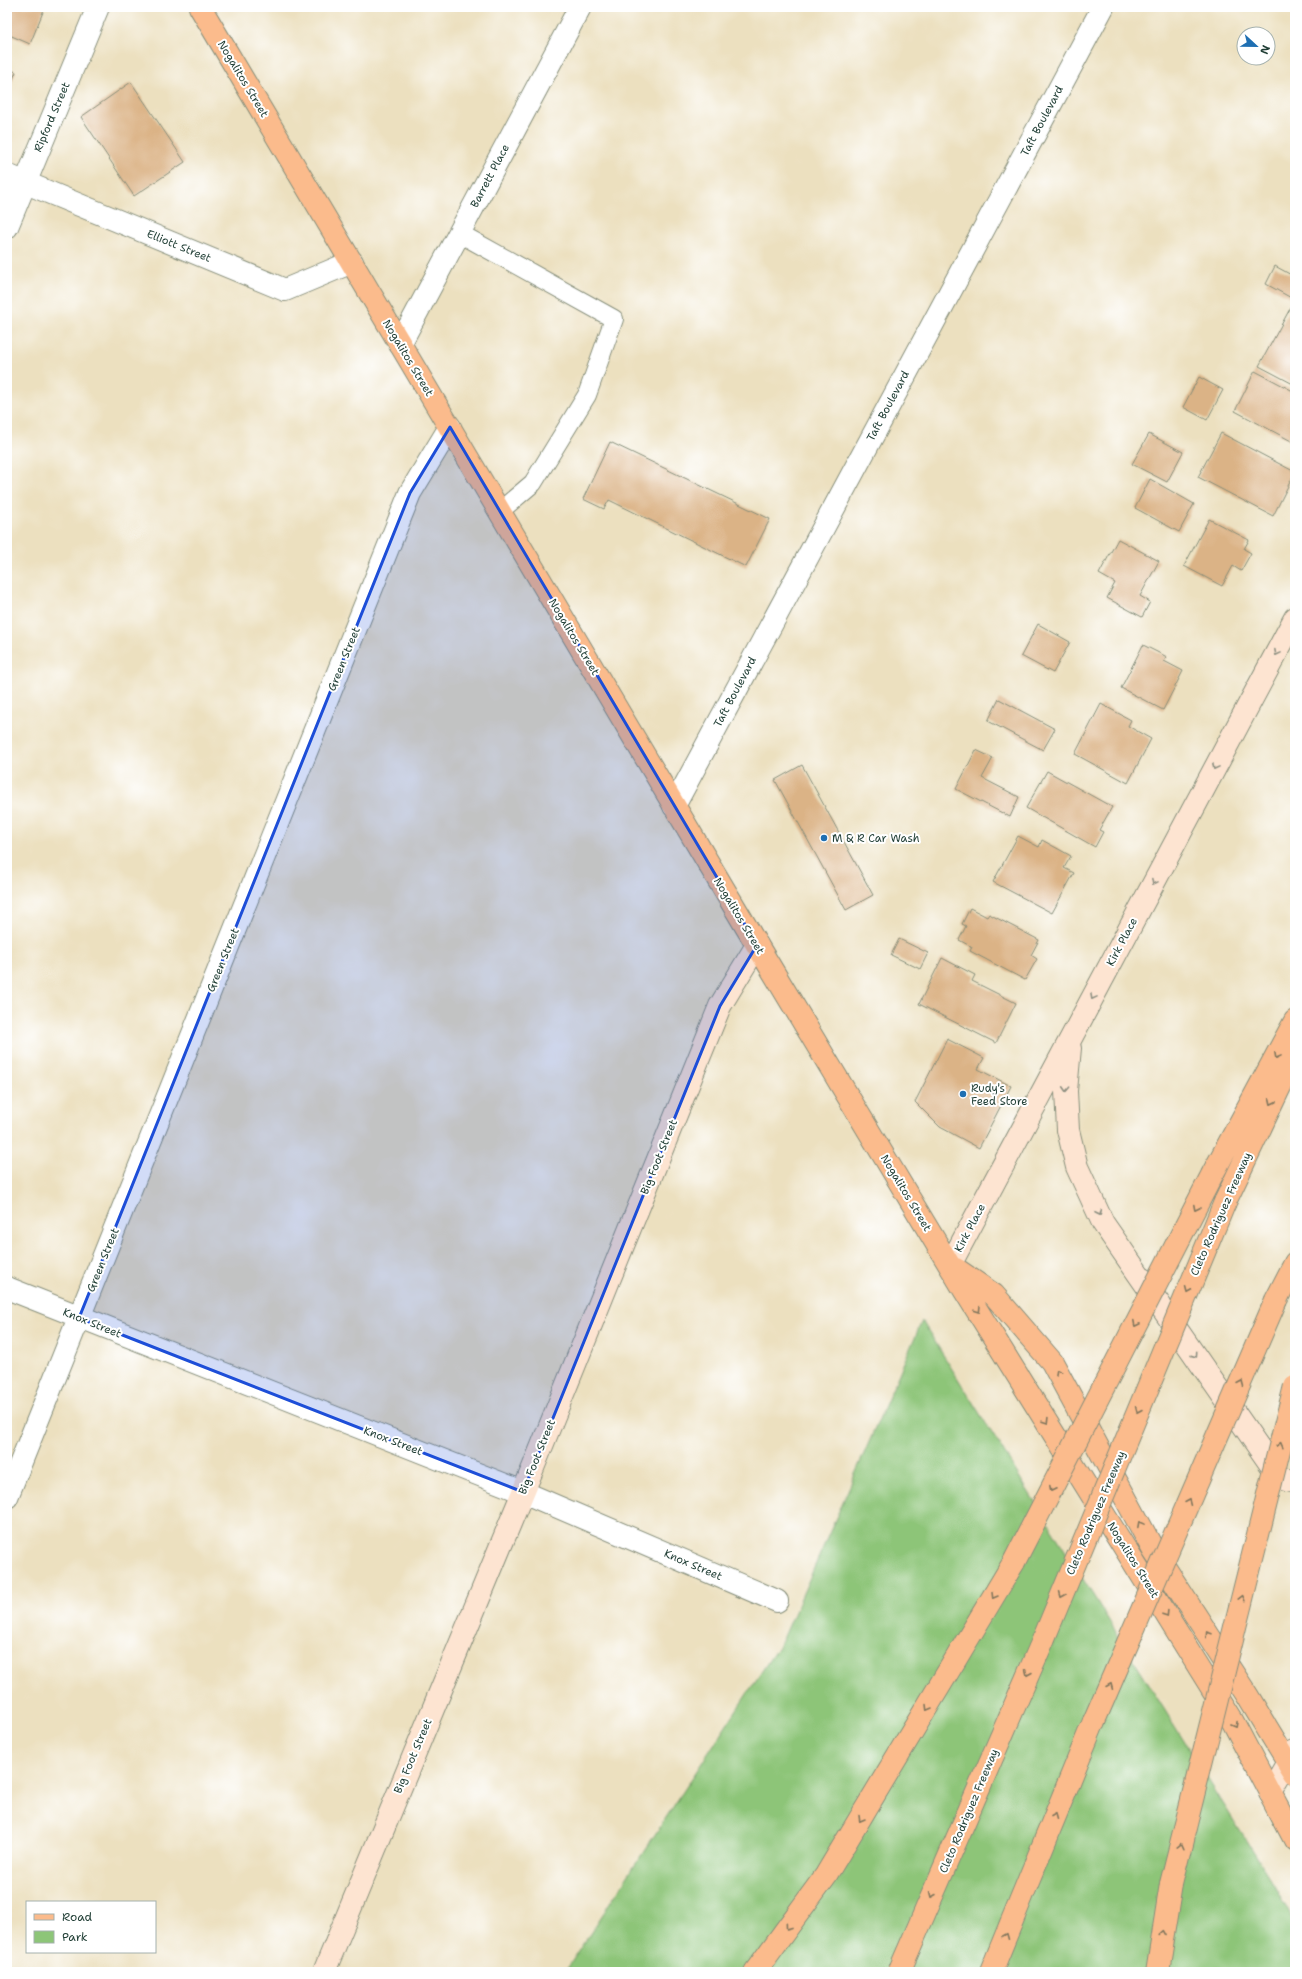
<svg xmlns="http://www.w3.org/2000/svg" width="1302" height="1979" font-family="'Shantell Sans',sans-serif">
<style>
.green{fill:#8dc578;stroke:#568156}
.building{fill:#dbb386}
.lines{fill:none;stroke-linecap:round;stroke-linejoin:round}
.lane-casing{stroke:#868e7a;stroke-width:20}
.street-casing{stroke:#868e7a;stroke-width:24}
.secondary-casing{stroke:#868e7a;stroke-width:24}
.primary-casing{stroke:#868e7a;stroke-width:24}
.highway-casing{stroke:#868e7a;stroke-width:24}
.lane{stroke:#fff;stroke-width:18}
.street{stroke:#fff;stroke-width:22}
.secondary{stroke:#fde4d1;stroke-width:22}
.primary{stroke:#fbbb8c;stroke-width:22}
.highway{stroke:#fbbb8c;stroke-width:22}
.highway-bridge-casing{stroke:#868e7a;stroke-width:24;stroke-linecap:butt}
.highway-bridge{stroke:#fbbb8c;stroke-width:22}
.oneway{stroke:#8e9082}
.oneway2{stroke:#82765c}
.marked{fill:#1d4ed8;fill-opacity:0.2;stroke:#1d4ed8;stroke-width:3;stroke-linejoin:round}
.poi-dot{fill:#1f6fb2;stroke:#fff;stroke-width:1.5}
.labels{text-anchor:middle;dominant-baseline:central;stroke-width:4;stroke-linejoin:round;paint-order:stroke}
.street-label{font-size:11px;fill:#1f3d34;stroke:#fff}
.poi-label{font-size:11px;fill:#1f3d34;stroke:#fff;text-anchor:start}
</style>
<rect width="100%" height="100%" fill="#fff"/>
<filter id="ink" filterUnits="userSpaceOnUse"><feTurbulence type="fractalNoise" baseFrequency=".025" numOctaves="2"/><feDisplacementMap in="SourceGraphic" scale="8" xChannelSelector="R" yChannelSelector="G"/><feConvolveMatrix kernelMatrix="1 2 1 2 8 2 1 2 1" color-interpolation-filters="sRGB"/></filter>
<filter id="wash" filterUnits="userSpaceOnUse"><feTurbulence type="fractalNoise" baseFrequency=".012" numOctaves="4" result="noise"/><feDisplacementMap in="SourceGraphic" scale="16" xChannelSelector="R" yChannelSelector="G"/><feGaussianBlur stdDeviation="0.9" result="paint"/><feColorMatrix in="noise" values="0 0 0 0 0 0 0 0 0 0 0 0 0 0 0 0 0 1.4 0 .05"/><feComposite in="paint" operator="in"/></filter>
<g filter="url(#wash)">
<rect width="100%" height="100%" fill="#ece0bf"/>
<path class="green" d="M922 1321 1277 1890 1295 1924V1972H565L783 1639Z"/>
<g id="blocks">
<path class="building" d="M7 7H45L30 44 7 34Z
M7 68 16 72 7 93Z
M131 82 185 162 134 196 81 117Z
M1275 266 1295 277V300L1266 284Z
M1292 305 1295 306V385L1259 366Z
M1255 371 1295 392V443L1235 411Z
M1199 377 1223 390 1207 420 1183 407Z
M1221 433 1295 472 1273 516 1198 477Z
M1149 434 1183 452 1167 482 1132 464Z
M610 442 770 519 746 567 609 500 604 509 583 499Z
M1150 479 1194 504 1179 532 1135 508Z
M1209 519 1249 540 1244 549 1251 553 1241 571 1233 566 1222 586 1184 566Z
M1118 539 1159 561 1140 596 1150 602 1142 617 1107 598 1115 583 1099 574Z
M1038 624 1070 642 1053 673 1021 656Z
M1143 645 1167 657 1164 661 1183 671 1163 710 1121 688Z
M999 699 1055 729 1043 750 988 721Z
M1101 704 1131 720 1128 726 1151 739 1128 783 1075 754Z
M976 750 993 758 982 778 1019 797 1010 817 956 789Z
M802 765 873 895 846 910 775 780Z
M1047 771 1112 807 1099 830 1103 832 1095 847 1026 808Z
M1018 836 1039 847 1042 840 1071 856 1064 868 1074 873 1052 913 993 882Z
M970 908 987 917 989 914 1039 940 1031 955 1037 959 1025 980 970 951 972 947 959 940 966 926 962 924Z
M899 939 928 953 920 969 891 955Z
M942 958 975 975 972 981 1016 1003 996 1043 919 1004Z
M947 1039 984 1058 978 1069 1011 1086 979 1148 940 1127 915 1102Z"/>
</g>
</g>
<g filter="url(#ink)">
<use href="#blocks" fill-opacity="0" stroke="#868e7a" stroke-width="1"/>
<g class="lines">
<g class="lane-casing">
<path id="lane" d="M459 233 614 319 587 395 533 483 500 511"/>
</g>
<g class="street-casing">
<path id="street" d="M7 175 285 290 352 262
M7 227 98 7
M400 344 580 7
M674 806 1103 7
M7 1288 523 1492 777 1601
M7 1497 410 493 450 427"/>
</g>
<g class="secondary-casing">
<path id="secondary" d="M1070 1048 1066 1091 1068 1130 1077 1167 1103 1223 1280 1478 1295 1482
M950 1265 1295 618
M1270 1793 1295 1750
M324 1972 533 1468 720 1006 757 945"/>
</g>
<g class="primary-casing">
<path id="primary" d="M200 7 757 945 965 1291 1233 1722 1295 1840
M956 1269 994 1295 1052 1362 1154 1551 1247 1695 1295 1774"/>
</g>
<g class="highway-casing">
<path id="highway" d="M1213 1173 1295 1021
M1225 1202 1295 1055
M1276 1300 1295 1263
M755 1972 826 1875 1014 1562
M899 1972 1044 1638
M991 1972 1094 1721
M1157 1972 1171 1884"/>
</g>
<use href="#lane" class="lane"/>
<use href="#street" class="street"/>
<use href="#secondary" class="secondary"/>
<use href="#primary" class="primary"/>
<use href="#highway" class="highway"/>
<g class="highway-bridge-casing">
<path id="highway-bridge" d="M1014 1562 1213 1173
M1044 1638 1225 1202
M1094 1721 1276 1300
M1171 1884 1295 1386"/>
</g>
<use href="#highway-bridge" class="highway-bridge"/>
</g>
<defs><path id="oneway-chevron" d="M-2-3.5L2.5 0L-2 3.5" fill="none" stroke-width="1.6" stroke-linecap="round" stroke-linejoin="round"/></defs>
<g class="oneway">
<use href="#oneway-chevron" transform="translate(1277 653) rotate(118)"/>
<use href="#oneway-chevron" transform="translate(1215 767) rotate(118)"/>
<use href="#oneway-chevron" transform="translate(1154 882) rotate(118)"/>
<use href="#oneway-chevron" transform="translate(1093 997) rotate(118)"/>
<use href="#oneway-chevron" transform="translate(1066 1089) rotate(93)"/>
<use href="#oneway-chevron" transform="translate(1099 1213) rotate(65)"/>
<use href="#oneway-chevron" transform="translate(1195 1355) rotate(55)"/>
</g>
<g class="oneway2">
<use href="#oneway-chevron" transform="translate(1277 1056) rotate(118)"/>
<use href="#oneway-chevron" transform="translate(1272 1102) rotate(115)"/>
<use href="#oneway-chevron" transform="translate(1196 1208) rotate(117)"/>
<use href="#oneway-chevron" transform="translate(1188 1290) rotate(113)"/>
<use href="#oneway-chevron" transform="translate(978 1310) rotate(58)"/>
<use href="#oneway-chevron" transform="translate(1136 1324) rotate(117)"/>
<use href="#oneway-chevron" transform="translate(1058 1372) rotate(-118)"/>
<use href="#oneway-chevron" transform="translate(1241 1383) rotate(-67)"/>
<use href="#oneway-chevron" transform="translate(1138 1410) rotate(113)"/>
<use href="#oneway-chevron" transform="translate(1046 1421) rotate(58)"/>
<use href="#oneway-chevron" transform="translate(1280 1445) rotate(-76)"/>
<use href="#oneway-chevron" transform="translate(1052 1489) rotate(117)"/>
<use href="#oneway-chevron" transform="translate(1189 1502) rotate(-67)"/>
<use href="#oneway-chevron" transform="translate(1140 1524) rotate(-118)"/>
<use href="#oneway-chevron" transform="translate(1062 1595) rotate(113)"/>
<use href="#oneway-chevron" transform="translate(994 1596) rotate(121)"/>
<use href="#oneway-chevron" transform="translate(1242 1598) rotate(-76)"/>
<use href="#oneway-chevron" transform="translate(1166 1614) rotate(58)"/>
<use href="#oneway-chevron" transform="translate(1208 1634) rotate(-123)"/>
<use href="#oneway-chevron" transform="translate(1028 1673) rotate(113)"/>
<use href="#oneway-chevron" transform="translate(1110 1686) rotate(-67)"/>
<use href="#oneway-chevron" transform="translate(928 1708) rotate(121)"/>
<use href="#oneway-chevron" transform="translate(1235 1725) rotate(61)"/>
<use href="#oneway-chevron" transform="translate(1055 1816) rotate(-68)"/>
<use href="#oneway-chevron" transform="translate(861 1819) rotate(121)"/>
<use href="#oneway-chevron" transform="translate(1180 1846) rotate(-76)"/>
<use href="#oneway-chevron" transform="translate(932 1895) rotate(113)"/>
<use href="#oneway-chevron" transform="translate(788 1927) rotate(126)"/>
<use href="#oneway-chevron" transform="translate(1163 1933) rotate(-81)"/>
<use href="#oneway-chevron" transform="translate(1006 1936) rotate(-68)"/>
</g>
</g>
<path class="marked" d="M450 427 757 945 720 1006 523 1492 79 1318 410 493Z"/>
<g class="poi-dot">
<circle cx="824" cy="838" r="4"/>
<circle cx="963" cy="1094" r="4"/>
</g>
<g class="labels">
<g class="street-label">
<text transform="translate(243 79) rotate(59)">Nogalitos Street</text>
<text transform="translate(52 117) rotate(-67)">Ripford Street</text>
<text transform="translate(1042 121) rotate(-62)">Taft Boulevard</text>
<text transform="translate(490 176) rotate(-62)">Barrett Place</text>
<text transform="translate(179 246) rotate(22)">Elliott Street</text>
<text transform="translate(408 358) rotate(59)">Nogalitos Street</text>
<text transform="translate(888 406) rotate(-62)">Taft Boulevard</text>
<text transform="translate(574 637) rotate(59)">Nogalitos Street</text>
<text transform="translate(344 659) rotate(-68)">Green Street</text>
<text transform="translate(735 692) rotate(-62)">Taft Boulevard</text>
<text transform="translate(739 916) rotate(59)">Nogalitos Street</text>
<text transform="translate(1122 942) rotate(-62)">Kirk Place</text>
<text transform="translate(223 960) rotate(-68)">Green Street</text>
<text transform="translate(659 1157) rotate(-68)">Big Foot Street</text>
<text transform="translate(906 1193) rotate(59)">Nogalitos Street</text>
<text transform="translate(1221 1214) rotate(-66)">Cleto Rodriguez Freeway</text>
<text transform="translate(970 1228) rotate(-62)">Kirk Place</text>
<text transform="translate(103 1260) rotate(-68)">Green Street</text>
<text transform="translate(92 1323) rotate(22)">Knox Street</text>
<text transform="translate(393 1441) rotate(21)">Knox Street</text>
<text transform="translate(537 1457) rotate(-68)">Big Foot Street</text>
<text transform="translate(1096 1513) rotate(-67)">Cleto Rodriguez Freeway</text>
<text transform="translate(1133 1560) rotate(58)">Nogalitos Street</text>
<text transform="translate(693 1565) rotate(23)">Knox Street</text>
<text transform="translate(413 1756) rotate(-67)">Big Foot Street</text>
<text transform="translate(969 1811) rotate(-67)">Cleto Rodriguez Freeway</text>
</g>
<g class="poi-label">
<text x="832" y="838">M &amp; R Car Wash</text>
<text x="971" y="1088">Rudy's<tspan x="971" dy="13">Feed Store</tspan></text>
</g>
</g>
<rect width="1302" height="1979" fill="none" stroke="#fff" stroke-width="24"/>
<rect x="26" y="1901" width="130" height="52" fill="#ffffff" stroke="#a5b1ae"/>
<rect x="34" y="1914" width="20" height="6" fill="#fbbb8c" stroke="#a5b1ae"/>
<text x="62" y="1921" font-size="12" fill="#1f3d34">Road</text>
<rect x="34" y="1931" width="20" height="12" fill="#8dc578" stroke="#a5b1ae"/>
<text x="62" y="1941" font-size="12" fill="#1f3d34">Park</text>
<g transform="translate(1256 46) rotate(112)"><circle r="19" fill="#ffffff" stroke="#a5b1ae"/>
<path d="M0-3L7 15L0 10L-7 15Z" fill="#1f6fb2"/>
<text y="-6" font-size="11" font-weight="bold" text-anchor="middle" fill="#1f3d34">N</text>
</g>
</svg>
